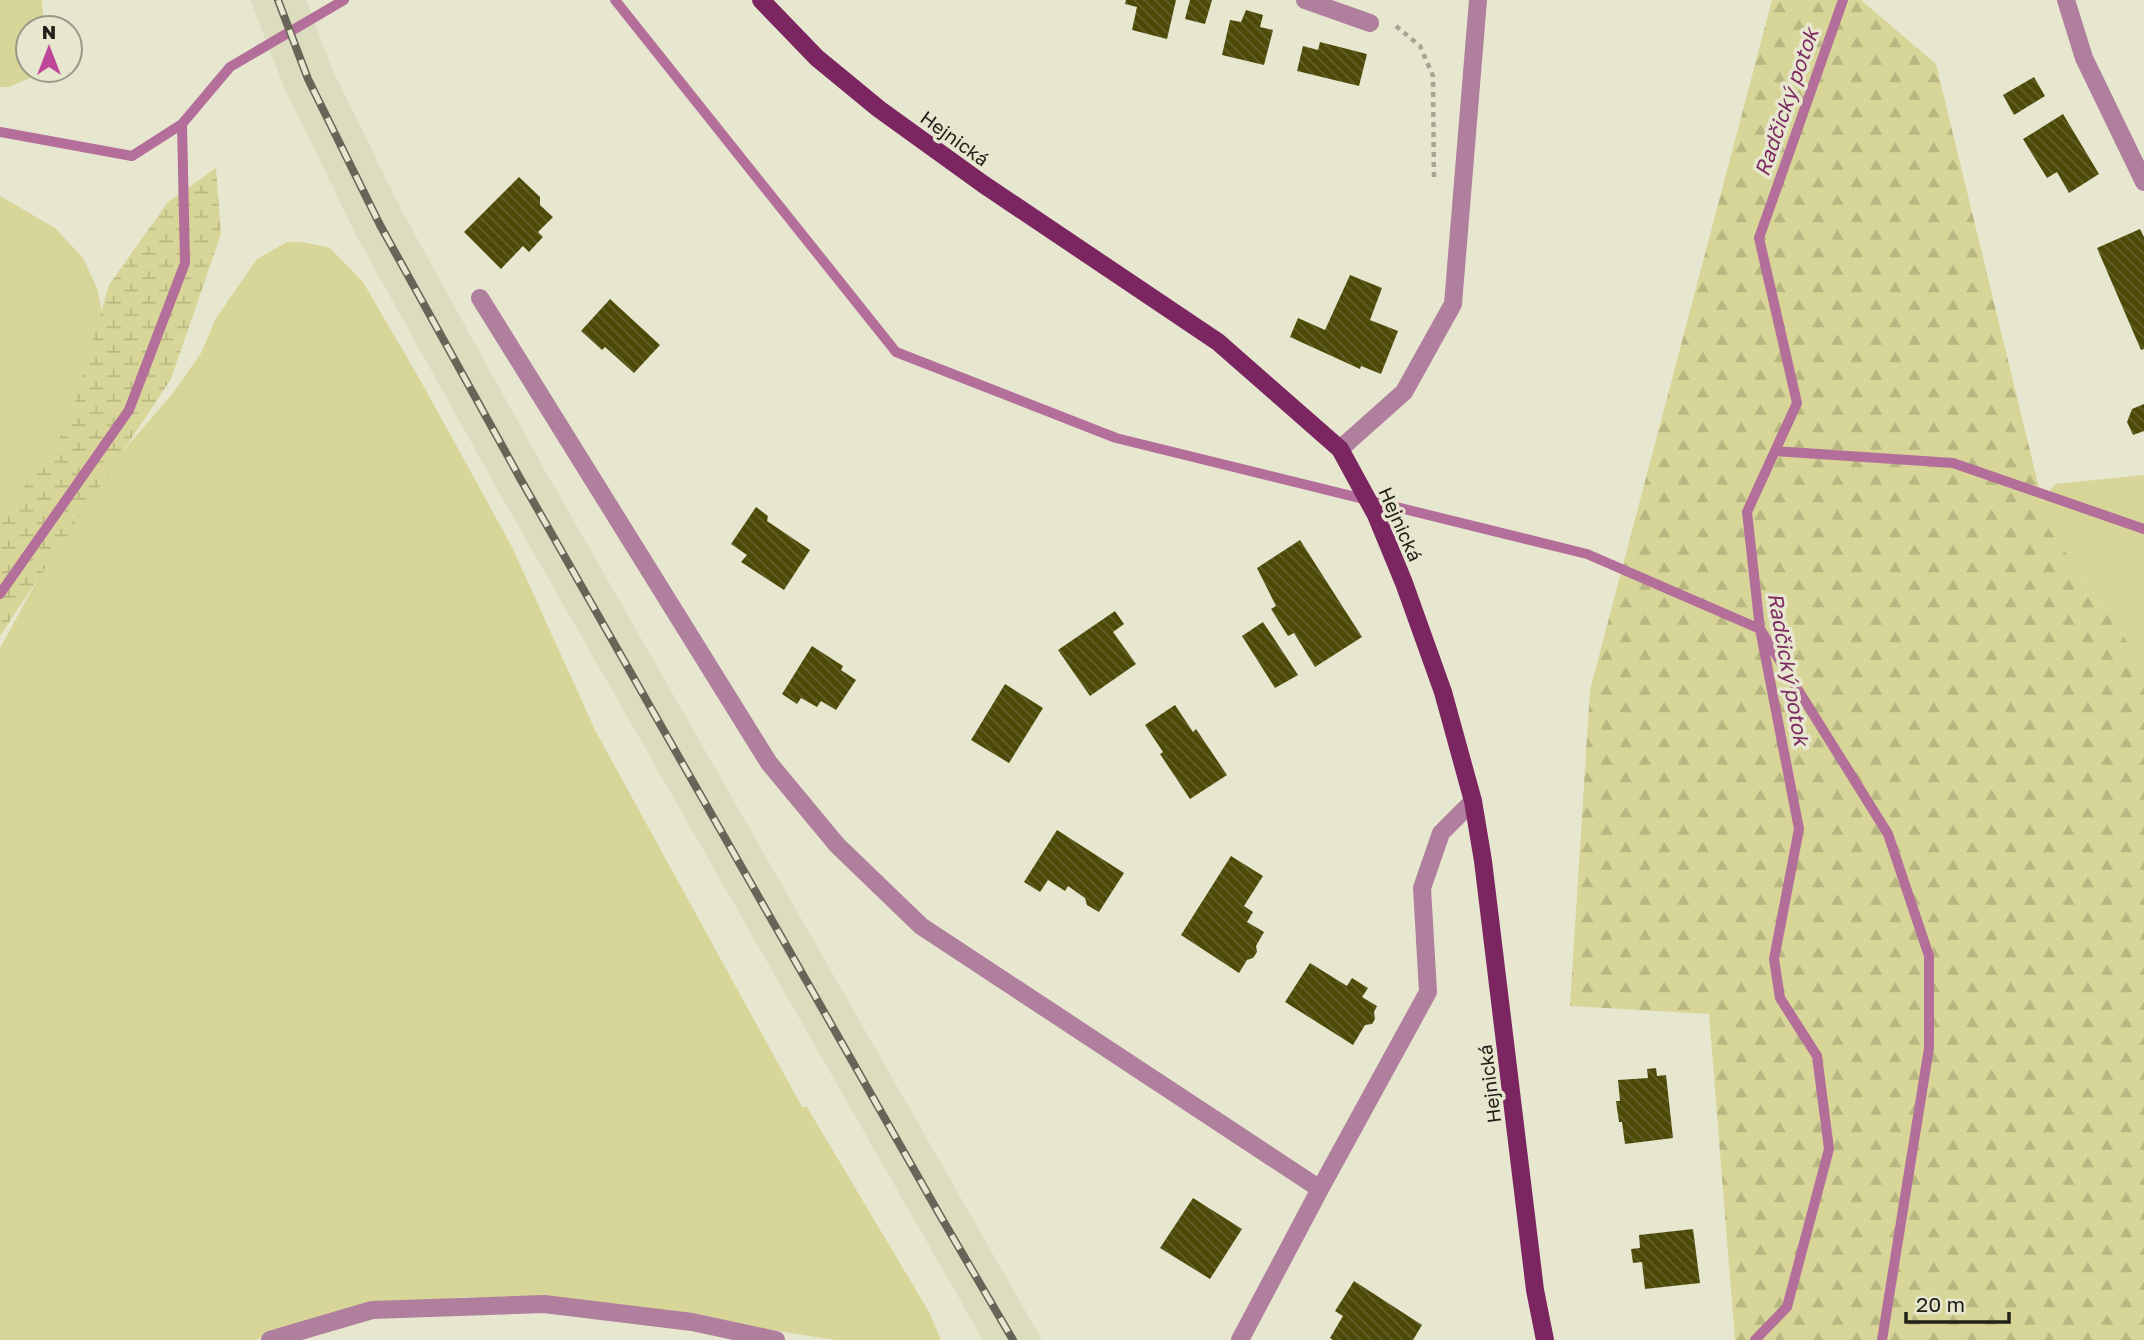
<svg xmlns="http://www.w3.org/2000/svg" width="2144" height="1340" font-family="'Golos Text',sans-serif">
<style>
.built{fill:#dcdcbe}
.green{fill:#d7d597}
.forest{fill:url(#forest-firs)}
.wetland{fill:url(#wetland-marsh)}
.lines{fill:none;stroke-linecap:round;stroke-linejoin:round}
.stream{stroke:#b36f9a;stroke-width:10}
.building{fill:url(#building-back-hatch)}
.path{stroke:#a7a694;stroke-width:4.5;stroke-dasharray:5 5;stroke-linecap:butt}
.minor{stroke:#b07f9d;stroke-width:18}
.major{stroke:#7b2561;stroke-width:18}
.rail-casing{stroke:#666558;stroke-width:8}
.rail{stroke:#e7e7d0;stroke-width:5;stroke-dasharray:16;stroke-linecap:butt}
.labels{text-anchor:middle;dominant-baseline:central;stroke-width:7;stroke-linejoin:round;paint-order:stroke}
.street-label{font-size:19px;fill:#222119;stroke:#e7e7d0}
.water-label{font-size:21px;font-style:italic;fill:#7e2c64;stroke:#e7e7d0}
</style>
<defs>
<pattern id="forest-firs" width="22" height="20" patternUnits="userSpaceOnUse" patternTransform="scale(1.75)"><rect width="22" height="20" fill="#d7d597"/><path d="M5 1l3.5 6h-7zM16 11l3.5 6h-7z" fill="#b8b782"/></pattern>
<pattern id="wetland-marsh" width="20" height="14" patternUnits="userSpaceOnUse" patternTransform="scale(1.75)"><rect width="20" height="14" fill="#d7d597"/><path d="M1 5h8M5 5V1M11 12h8M15 12V8" fill="none" stroke="#b8b782"/></pattern>
<pattern id="building-back-hatch" width="6" height="6" patternUnits="userSpaceOnUse" patternTransform="scale(1.75)"><rect width="6" height="6" fill="#4d4a08"/><path d="M-1 5l2 2M0 0l6 6M5-1l2 2" fill="none" stroke="#63612c"/></pattern>
</defs>
<rect width="100%" height="100%" fill="#e7e7d0"/>
<path class="built" d="M250 0H306L332 69 403 213 543 467 1042 1340H983L499 492 357 237 285 89Z"/>
<path class="green" d="M0 0H42L44 28H28V70H39L37 75 9 87H0Z
M0 196 55 228 83 258 97 288 108 342 106 387 0 552Z
M287 242H303L330 248 363 282 423 385 512 547 596 732 802 1107H807L929 1312 941 1340H835L637 1308 521 1299 466 1297 355 1307 256 1340H0V648L63 533 104 473 173 393 201 353 216 318 257 259Z
M2144 475V666L2049 529 2041 503 2055 484Z"/>
<path class="forest" d="M1772 0H1861L1936 64 2049 529 2144 666V1340H1735L1709 1014 1570 1006 1590 690Z"/>
<path class="wetland" d="M216 168 221 234 171 379 0 636V521L68 426 109 285 168 202Z"/>
<g class="lines">
<path class="stream" d="M615 0 896 352 1116 438 1587 554 1760 629 1888 834 1929 956V1048L1882 1340
M0 132 132 156 182 124 230 67 344 0
M1775 451 1953 463 2144 529
M0 594 129 410 185 263 182 124
M1755 1340 1787 1307 1829 1149 1817 1056 1780 998 1774 959 1799 829 1760 629 1747 512 1797 403 1759 238 1843 0"/>
</g>
<path class="building" d="M1126 0H1176L1167 39 1132 30 1137 7 1125 4Z
M1190 0H1212L1205 24 1185 19Z
M1246 10 1263 15 1260 27 1273 30 1264 65 1222 55 1230 20 1241 22Z
M1320 42 1367 54 1359 86 1297 71 1303 46 1318 50Z
M2034 77 2045 96 2014 115 2003 95Z
M2063 114 2099 174 2069 193 2057 172 2047 178 2023 139Z
M519 177 540 197V205L553 217 538 232 543 237 529 252 523 246 501 269 464 232Z
M2140 229 2144 237V349L2141 350 2097 248Z
M1350 275 1382 288 1370 320 1398 331 1381 374 1361 366 1360 369 1290 337 1298 318 1325 330Z
M610 299 660 345 634 373 605 347 602 350 581 331Z
M2144 404V431L2133 435 2127 422 2132 409Z
M756 507 768 516 767 521 810 550 784 590 741 562 747 555 731 544Z
M1300 540 1362 637 1315 667 1294 633 1288 636 1271 609 1276 606 1257 568Z
M1115 611 1124 624 1113 632 1136 664 1090 696 1058 650Z
M1263 622 1298 675 1275 688 1242 636Z
M812 646 843 666 841 670 856 680 836 710 821 701 817 707 801 698 797 704 782 694Z
M1005 684 1043 708 1009 763 971 740Z
M1175 705 1193 732 1196 729 1227 775 1190 799 1160 754 1163 752 1145 725Z
M1057 830 1124 873 1099 912 1087 905 1085 898 1068 886 1065 891 1048 880 1040 892 1024 882Z
M1231 856 1263 876 1244 906 1253 912 1247 922 1264 932 1256 946 1257 952 1253 958 1247 960 1239 973 1181 935Z
M1310 963 1347 986 1352 978 1368 988 1362 997 1377 1006 1374 1012 1375 1019 1372 1024 1365 1025 1353 1045 1285 1002Z
M1656 1068 1657 1076 1666 1075 1673 1138 1625 1144 1622 1122H1619L1616 1101H1620L1618 1080 1648 1078 1647 1069Z
M1193 1198 1242 1229 1210 1279 1160 1248Z
M1693 1229 1700 1283 1645 1289 1642 1262 1633 1263 1631 1249 1640 1248 1639 1235Z
M1354 1281 1422 1325 1413 1340H1333L1330 1338 1343 1316 1335 1311Z"/>
<g class="lines">
<path class="path" d="M1396 26 1420 46 1433 76 1434 182"/>
<path class="minor" d="M1305 0 1370 23
M2066 0 2084 58 2144 182
M480 298 769 763 837 845 921 926 1320 1189 1428 992 1422 888 1441 833 1473 801
M1340 449 1404 392 1453 304 1478 0
M270 1340 372 1310 544 1304 692 1322 776 1340
M1240 1340 1320 1189"/>
<path class="major" d="M761 0 817 58 879 109 983 184 1218 342 1340 449 1376 515 1404 583 1443 692 1473 801 1483 861 1535 1290 1545 1340"/>
<g class="rail-casing">
<path id="rail" d="M278 0 308 79 380 225 521 480 941 1217 1013 1340"/>
</g>
<use href="#rail" class="rail"/>
</g>
<g class="labels">
<g class="street-label">
<text transform="translate(955 138) rotate(36)">Hejnická</text>
<text transform="translate(1401 524) rotate(66)">Hejnická</text>
<text transform="translate(1489 1084) rotate(-97)">Hejnická</text>
</g>
<g class="water-label">
<text transform="translate(1786 102) rotate(-71)">Radčický potok</text>
<text transform="translate(1789 669) rotate(80)">Radčický potok</text>
</g>
</g>
<g transform="translate(49 49)"><circle r="33" fill="#e7e7d0" stroke="#989887" stroke-width="2"/>
<path d="M0-5L12 26L0 18L-12 26Z" fill="#be4599"/>
<text y="-10" font-size="19" font-weight="bold" text-anchor="middle" fill="#222119">N</text>
</g>
<path d="M1906 1312v10h103v-10" fill="none" stroke="#222119" stroke-width="3.5"/>
<text x="1916" y="1312" font-size="21" fill="#222119" stroke="#e7e7d0" stroke-width="5" paint-order="stroke">20 m</text>
</svg>
